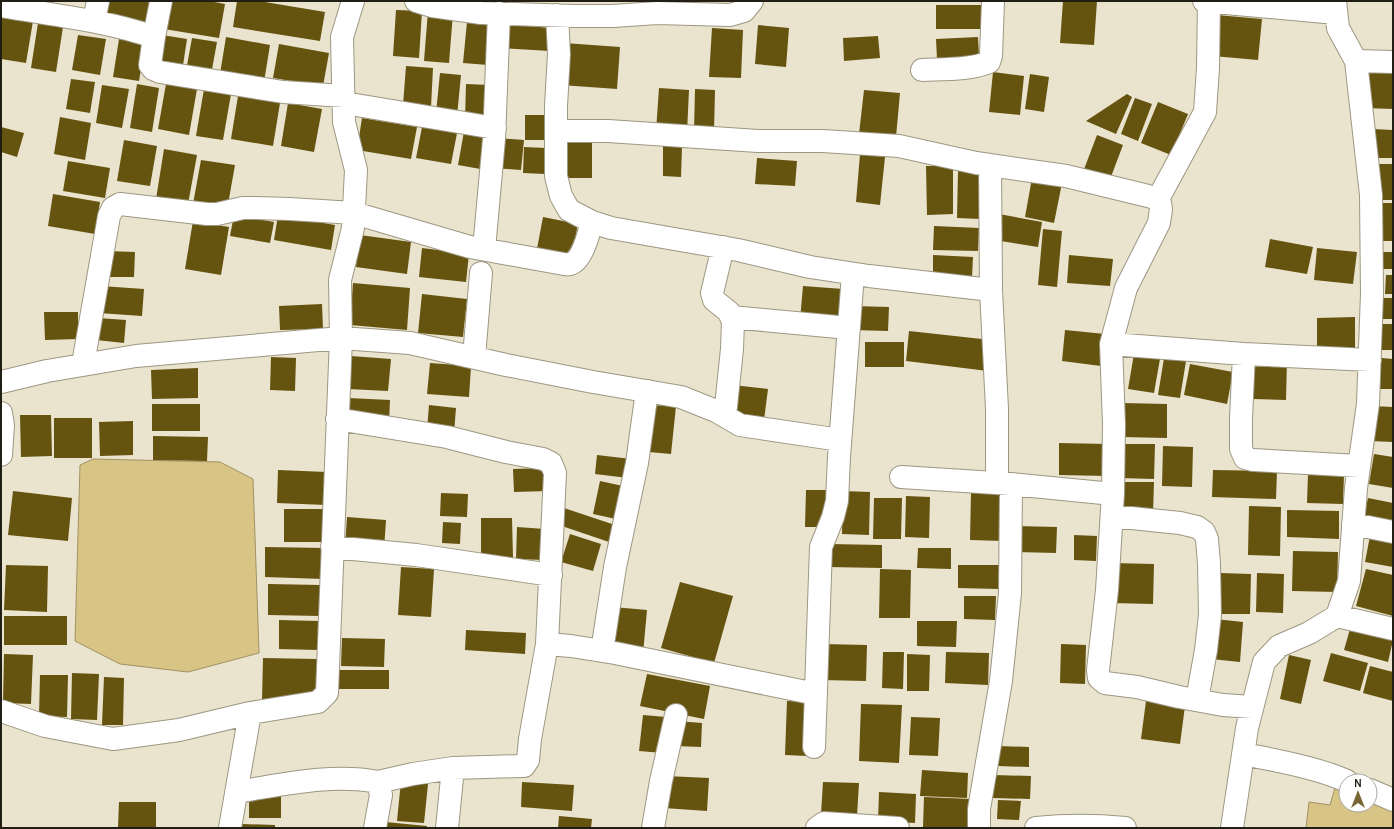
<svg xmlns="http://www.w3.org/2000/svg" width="1394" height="829" font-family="Karla,sans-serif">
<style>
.water{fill:#d8c485;stroke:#a19264}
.building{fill:#655310}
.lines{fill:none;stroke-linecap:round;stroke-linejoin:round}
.street-casing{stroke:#9d9782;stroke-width:24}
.street{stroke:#fff;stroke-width:22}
</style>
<rect width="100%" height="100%" fill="#eae3cd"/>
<path class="water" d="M93 459 220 462 253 479 259 653 188 672 120 664 75 641 80 465Z
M1335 788 1346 793V805H1370V802L1393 811V828H1306L1309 802 1330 805Z"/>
<path class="building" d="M103 1H155L150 29 99 20Z
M169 1H209L225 4 219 38 164 29Z
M237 1H259L325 12 320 41 233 27Z
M1063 1H1097L1094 45 1060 43Z
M936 5H982V29H936Z
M396 10 422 11 419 58 393 56Z
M428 11 453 13 449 63 424 61Z
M1217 15 1262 19 1258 60 1213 56Z
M1 16 33 21 26 63 1 59Z
M467 22 491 24 488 65 463 63Z
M38 23 63 27 56 72 31 68Z
M501 24 551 28 550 51 499 48Z
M758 25 789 28 786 67 755 64Z
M712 28 743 30 741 78 709 77Z
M78 35 106 39 100 75 72 70Z
M162 35 187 39 182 72 157 68Z
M878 36 880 58 844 61 843 38Z
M226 37 270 45 263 88 219 80Z
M978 37 979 56 937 59 936 39Z
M192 38 217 42 211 75 186 71Z
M119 39 145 44 139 81 113 77Z
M564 43 620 47 617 89 561 85Z
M279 44 329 53 323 86 273 78Z
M406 66 433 68 431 107 403 105Z
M1365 67 1393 68V109L1364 108Z
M993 72 1024 76 1020 115 989 112Z
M440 73 461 75 457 116 436 113Z
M1030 74 1049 77 1044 112 1025 109Z
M71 79 95 82 90 113 66 109Z
M137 84 159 88 152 132 130 128Z
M166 84 197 89 189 135 158 129Z
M466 84 490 85 489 120 465 119Z
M102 85 129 89 122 128 96 123Z
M659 88 689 90 687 133 656 131Z
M204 89 231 94 223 140 196 136Z
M695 89 715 90 714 131H694Z
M864 90 900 93 896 137 859 134Z
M1127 94 1132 97 1116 134 1086 121Z
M238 96 280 103 273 146 231 139Z
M1135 98 1152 104 1138 141 1121 134Z
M1158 102 1188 114 1171 155 1141 143Z
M288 103 322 109 314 152 281 146Z
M525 115H547V140H525Z
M60 117 91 123 85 160 54 154Z
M362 118 417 127 411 159 357 150Z
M423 122 458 128 451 164 416 158Z
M465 126 493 130 486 170 458 165Z
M1 127 24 133 17 157 1 152Z
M1373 129 1393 130V158H1373Z
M565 134H592V178H565Z
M1097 135 1123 145 1109 182 1083 172Z
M497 138 524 140 521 170 494 168Z
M124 140 157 146 150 186 117 181Z
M663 146H682L681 177 663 176Z
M524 147 547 148 546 174 523 173Z
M164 149 197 155 188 204 156 199Z
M860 154 885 157 880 205 856 202Z
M757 158 797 161 795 186 755 184Z
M201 160 235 165 227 210 193 204Z
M68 161 110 168 105 198 63 191Z
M1375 164H1393V200H1374Z
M926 166H953V214L927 215Z
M958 171 982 172 981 219 957 218Z
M1032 178 1062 183 1054 223 1025 217Z
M53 194 100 202 95 234 48 226Z
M1379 203H1393V241H1378Z
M999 214 1042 222 1038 247 994 240Z
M234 215 274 222 270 243 230 236Z
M278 215 335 225 331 250 274 240Z
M543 217 578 224 571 260 536 254Z
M193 221 229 227 221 275 185 269Z
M934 226 979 228 978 251 933 250Z
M1043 229 1062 231 1057 287 1038 285Z
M360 235 411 242 407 274 356 267Z
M1270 239 1313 247 1307 274 1265 267Z
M422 248 469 254 466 282 419 277Z
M1317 248 1357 252 1353 284 1314 280Z
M107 251 135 252 134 277H107Z
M1380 252H1393V269H1380Z
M933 255 973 257 972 277 933 276Z
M1069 255 1113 259 1110 286 1067 283Z
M1386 275H1393V294H1385Z
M353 283 410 288 407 330 350 325Z
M101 286 144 289 142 316 99 313Z
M803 286 843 289 840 324 800 320Z
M422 294 467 299 463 337 418 333Z
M1381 298H1393V319H1381Z
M322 304 323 329 280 330 279 306Z
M853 306 889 307 888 331 852 330Z
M44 312H78V339L45 340Z
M1355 317V353H1317V318Z
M98 318 126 320 124 343 96 340Z
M1380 324H1393V350H1379Z
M1065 330 1105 334 1101 366 1062 361Z
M909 331 991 340 988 371 906 361Z
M865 342H904V367H865Z
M1135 348 1161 353 1154 393 1128 389Z
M1165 352 1187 355 1180 398 1158 395Z
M351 356 391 359 388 391 348 389Z
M271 357 296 358 295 391 270 390Z
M1381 358 1393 359V389H1380Z
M1254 359H1287L1286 400 1253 399Z
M430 363 471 366 469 397 427 394Z
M1190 364 1233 372 1227 404 1184 395Z
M198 368V398L152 399 151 370Z
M733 385 768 389 764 420 729 415Z
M348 398 390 400 389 422 347 420Z
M1122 403 1167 404V438L1122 437Z
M152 404H200V431H152Z
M653 404 676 406 671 454 649 452Z
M429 405 456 408 454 433 427 430Z
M1371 406 1393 407V442L1370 441Z
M20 415H51L52 456 21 457Z
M54 418H92V458H54Z
M133 421V455L100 456 99 422Z
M153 436 208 437 207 461 153 460Z
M1059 443 1108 444V476L1059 475Z
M1120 444H1155L1154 479 1119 478Z
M1163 446 1193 447 1192 487 1162 486Z
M1374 454 1393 457V488L1369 484Z
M597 455 631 459 628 478 595 474Z
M547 468 548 491 514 492 513 469Z
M278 470 327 472 326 505 277 503Z
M1213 470 1277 471 1276 499 1212 497Z
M1308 474 1344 475 1343 504 1307 503Z
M600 481 623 486 616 519 593 514Z
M1119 482H1154L1153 513 1119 512Z
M806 490H827L826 527H805Z
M13 491 72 498 68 541 8 535Z
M843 491 870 492 869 535 842 534Z
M441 493 468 494 467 517 440 516Z
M971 493 1004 494 1003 541 970 540Z
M906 496 930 497 929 538 905 537Z
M874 498H902L901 539H873Z
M1368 498 1393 503V523L1364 517Z
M1249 506 1281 507 1280 556 1248 555Z
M561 507 615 525 609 542 556 524Z
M284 509H327V542H284Z
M1287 510 1339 511V539L1287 537Z
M347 517 386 520 384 550 345 547Z
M481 518H512L513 558H481Z
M443 522 461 523 460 544 442 543Z
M1015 526 1057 527 1056 553 1015 552Z
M517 527 545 529 544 560 516 559Z
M570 534 601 544 593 571 561 562Z
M1074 535 1097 536 1096 561 1074 560Z
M1370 536 1393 540V567L1365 562Z
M829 544 882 545V568L828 567Z
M265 547 325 548 324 579 265 577Z
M918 548H951V569L917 568Z
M1293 551 1338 552 1337 592 1292 591Z
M1112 563 1154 564 1153 604 1111 603Z
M6 565 48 566 47 612 4 610Z
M958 565H999L998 589 958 588Z
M401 567 434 569 431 617 398 615Z
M880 569 911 570 910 618H879Z
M1366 569 1393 575V616L1356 606Z
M1220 573 1251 574 1250 614H1219Z
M1257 573 1284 574 1283 613 1256 612Z
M680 582 733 596 714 663 661 648Z
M268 584 321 585V616L268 615Z
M964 596H996L995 620 964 619Z
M613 607 647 610 643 654 608 650Z
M4 616H67V645H4Z
M1215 619 1243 622 1240 662 1211 659Z
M279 620 318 621V650L279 649Z
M917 621H957L956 647 917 646Z
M1350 629 1393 640 1388 662 1344 650Z
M466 630 526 633 525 654 465 650Z
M342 638 385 639 384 667 341 666Z
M822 644 867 645 866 681 821 680Z
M1061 644 1086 645 1085 684 1060 683Z
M883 652H904L903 689 882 688Z
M946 652 989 653 988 685 945 683Z
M1331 653 1368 663 1360 691 1323 681Z
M4 654 33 655 31 704 3 703Z
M907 654 930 655 929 691H907Z
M1289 655 1311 660 1301 704 1280 699Z
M263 658 317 659 316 701 262 700Z
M1370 666 1393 672V701L1363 693Z
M338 670H389V689H338Z
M72 673 99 674 97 720 71 719Z
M647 674 710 686 704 719 640 706Z
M40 675H68L67 717 39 716Z
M104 677 124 678 123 725H102Z
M787 701 810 702 808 756 785 755Z
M1146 701 1185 706 1180 744 1141 739Z
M861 704 902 705 899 763 859 761Z
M643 715 666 717 663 753 639 751Z
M911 717 940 718 938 756 909 755Z
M677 721 702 723 701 747 676 746Z
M998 746 1029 747V767L998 766Z
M922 770 968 773 967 798 920 796Z
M994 775 1031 776 1030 799 993 798Z
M666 776 709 778 707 811 664 808Z
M401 781 428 784 424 823 397 821Z
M522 782 574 785 572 811 521 807Z
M823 782 859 783 857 816 821 814Z
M249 790H281V818H249Z
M879 792 916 794 915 823 878 821Z
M924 797 971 799 970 828 923 827Z
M998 800 1021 801 1019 820 997 819Z
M119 802H156V828H118Z
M559 816 592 819 591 828H558Z
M385 822 427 826V828H385Z
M242 824 275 825V828H242Z"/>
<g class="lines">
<g class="street-casing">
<path id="street" d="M416 1 432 6 481 13 573 16H613L657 13 730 15 744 11 752 1
M1204 1 1336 13
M1 6C52 15 104 20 154 37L150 65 153 69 160 72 283 92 344 96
M557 15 559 54 556 106V176L561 196 569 210 592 222 611 228 738 250 810 267 869 276 991 290
M94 21 98 1
M154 37 161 1
M1356 61 1393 62
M922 70C941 69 972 70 989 62L991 56 993 1
M344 103 495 128
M556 131H608L758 141H823L899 146 976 163 1066 176 1148 196 1158 199 1160 203 1161 209 1159 223 1126 288 1111 344 1114 424 1113 494 1107 590 1098 670 1099 678 1105 683 1137 687 1179 697 1223 705 1252 707
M990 165 991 290 997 409V483
M1158 199 1205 112 1208 68 1209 1
M723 247 712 293 714 300 729 312 733 322 732 349 725 416
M484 249 494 139 499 13
M731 317 849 328
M1111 344 1244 354 1370 360
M1244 354 1241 418V449L1245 458 1253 460 1359 466
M474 357 481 273
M83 364 109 216 113 208 120 204 207 214H217L243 208H255L289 209 354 213 470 247 564 264C566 264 568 265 570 264 582 261 589 233 592 222
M1 382 47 371 136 356 341 338 410 343 506 365 593 382 681 397 716 411 740 425 840 440
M1 413 3 425 1 455
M337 419 447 437 506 452 543 459 551 463 555 473 547 644 530 739 528 760 524 766H521L453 768 413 774 378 782
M901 477 1011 484 1113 494
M1112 516 1180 523 1197 527 1204 532 1207 539 1209 564 1210 615 1206 650 1197 700
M1353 524 1393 532
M332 547 416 555 551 575
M1337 616 1393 629
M547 644 571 646 615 653 816 694
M602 651 615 567 637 463 647 391
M1 711 45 726 113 739 179 730 250 713 318 702 327 693 341 338 340 280 353 228 356 170 344 122 342 37 353 1
M814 747 821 547 833 517 837 501 839 457 853 274
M1244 754C1278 761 1315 767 1347 781
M1370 790 1393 800
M236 792C281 785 332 773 378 782L381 795 375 828
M230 828 250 713
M447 828 453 768
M653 828 661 781 676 715
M817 828 824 823 898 828
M979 828V809L1001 681 1010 593 1011 484
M1036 828C1065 825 1095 825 1125 828
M1232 828 1247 728 1264 662 1279 646 1309 633 1337 616 1349 581 1356 488 1368 404 1372 293 1371 195 1356 61 1338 28 1335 1"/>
</g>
<use href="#street" class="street"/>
</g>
<rect width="1394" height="829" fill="none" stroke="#211e16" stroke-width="4"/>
<g transform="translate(1358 793)"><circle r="19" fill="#ffffff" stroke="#a6a5a2"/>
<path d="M0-3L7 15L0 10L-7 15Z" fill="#776735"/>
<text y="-6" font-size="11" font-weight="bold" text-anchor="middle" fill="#211e16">N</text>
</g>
</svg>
